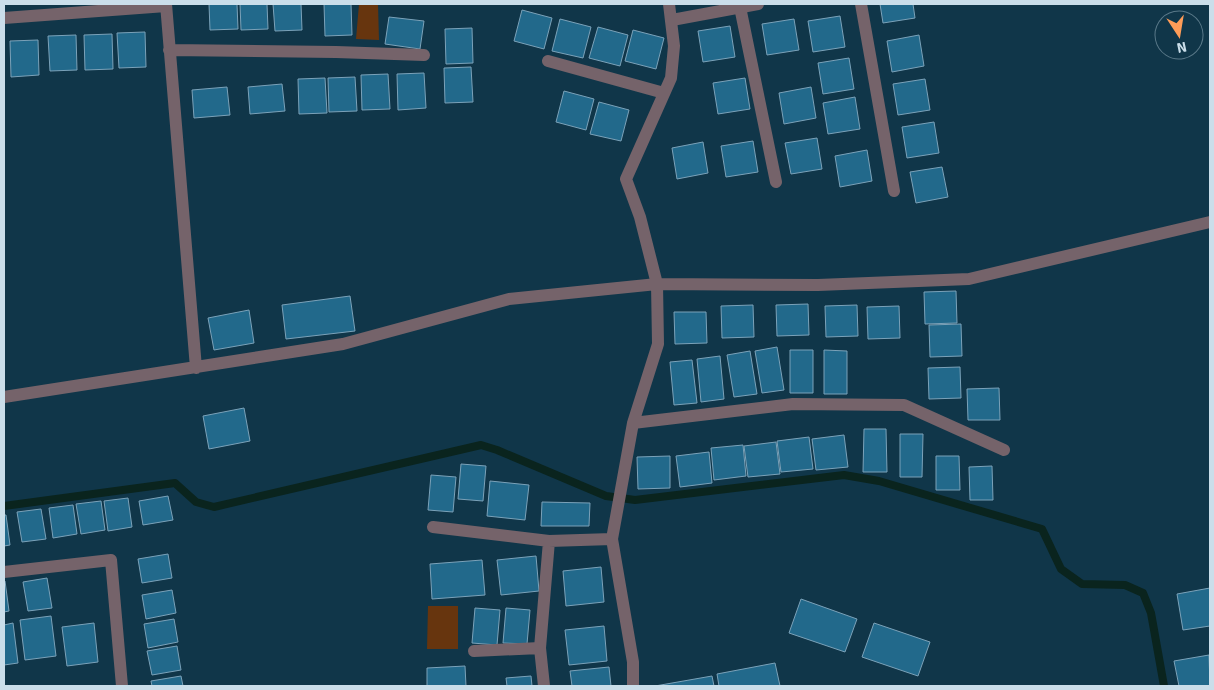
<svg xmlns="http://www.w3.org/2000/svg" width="1214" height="690" font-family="Signika,sans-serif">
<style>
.green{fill:#67350e}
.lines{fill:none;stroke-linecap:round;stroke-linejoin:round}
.stream{stroke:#0a241e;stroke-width:8}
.building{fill:#22698b;stroke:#7ba2b9}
.street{stroke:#75636a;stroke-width:12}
</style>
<rect width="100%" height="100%" fill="#103649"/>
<path class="green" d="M359 4H378L379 40 356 39Z
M428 606H458V649H427Z"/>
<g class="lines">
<path class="stream" d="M4 506 175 483 196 502 214 507 481 445 497 450 606 496 635 500 844 475 879 481 1042 529 1061 569 1082 584 1125 585 1143 593 1151 613 1164 686"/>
</g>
<path class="building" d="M209 4H237L238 29 210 30Z
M240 4H267L268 29 241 30Z
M273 4H301L302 30 275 31Z
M324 4H351L352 35 325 36Z
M880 4H913L915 18 883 23Z
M522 10 552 18 544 49 514 41Z
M840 16 845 47 813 52 808 21Z
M389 17 424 21 420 49 385 44Z
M560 19 591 27 583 58 552 51Z
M794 19 799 50 767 55 762 24Z
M730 26 735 57 703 62 698 31Z
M598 27 628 35 620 66 589 58Z
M472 28 473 63 446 64 445 29Z
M633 30 664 38 656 69 625 61Z
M145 32 146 67 119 68 117 33Z
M112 34 113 69 85 70 84 35Z
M76 35 77 70 50 71 48 36Z
M919 35 924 66 892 72 887 41Z
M38 40 39 75 11 77 10 41Z
M849 58 854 89 823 94 818 63Z
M471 67 473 102 445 103 444 68Z
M424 73 426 108 398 110 397 74Z
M388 74 390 109 362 110 361 75Z
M355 77 357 111 329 112 328 78Z
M325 78 327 113 299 114 298 79Z
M745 78 750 109 718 114 713 83Z
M925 79 930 110 898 115 893 84Z
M282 84 285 111 250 114 248 87Z
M227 87 230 115 194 118 192 90Z
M811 87 816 118 784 124 779 93Z
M564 91 594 99 586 130 556 122Z
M855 97 860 129 828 134 823 103Z
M599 102 629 110 621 141 590 134Z
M934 122 939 153 907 158 902 127Z
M817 138 822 169 791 174 785 143Z
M753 141 758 172 726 177 721 146Z
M703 142 708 173 677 179 672 148Z
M867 150 872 181 840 187 835 156Z
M942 167 948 197 916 203 910 172Z
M956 291 957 323 925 324 924 292Z
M350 296 355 331 286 339 282 305Z
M808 304 809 335 777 336 776 305Z
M753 305 754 337 722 338 721 306Z
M857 305 858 336 826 337 825 306Z
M899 306 900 338 868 339 867 307Z
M249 310 254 343 214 350 208 318Z
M674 312H706L707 343 675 344Z
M961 324 962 356 930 357 929 325Z
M777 347 784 390 762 393 755 351Z
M790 350H813V393H790Z
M824 350 847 351V394H824Z
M750 351 757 394 734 397 727 355Z
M720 356 724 399 701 402 697 359Z
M692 360 697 403 674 405 670 362Z
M960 367 961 398 929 399 928 368Z
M999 388 1000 420H968L967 389Z
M244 408 250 441 209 449 203 416Z
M864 429H886L887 472H863Z
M900 434H923L922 477H900Z
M844 435 848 467 816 470 812 439Z
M809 437 813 469 781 472 777 441Z
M776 442 780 474 748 477 744 446Z
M743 445 746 476 714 480 711 448Z
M709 452 712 483 680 487 676 456Z
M670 456V488L638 489 637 457Z
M936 456H959L960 490H936Z
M461 464 486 466 483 501 458 499Z
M992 466 993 500H970L969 467Z
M431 475 456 477 453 512 428 510Z
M490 481 529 485 525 520 487 516Z
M168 496 173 520 143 525 139 501Z
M128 498 132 527 108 531 104 501Z
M101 501 105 530 81 534 76 504Z
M542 502 590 503 589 526H541Z
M73 505 77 534 53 538 49 508Z
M41 509 46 539 22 542 17 512Z
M4 515H6L10 545 4 546Z
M168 554 172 578 142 583 138 559Z
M536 556 539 591 501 595 497 560Z
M482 560 485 595 432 599 430 564Z
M601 567 604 602 566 606 563 571Z
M47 578 52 608 28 611 23 582Z
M5 581 9 611 4 612V582Z
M1210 588V626L1183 630 1177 594Z
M172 590 176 613 146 619 142 595Z
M801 599 857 619 845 652 789 633Z
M475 608 500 610 497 645 472 643Z
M506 608 530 610 527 644 503 643Z
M51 616 56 656 25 660 20 620Z
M174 619 178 642 148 648 144 624Z
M13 623 18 663 4 665V625Z
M94 623 98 662 67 666 62 627Z
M874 623 930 642 918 676 862 657Z
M604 626 607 661 569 665 565 630Z
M177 646 181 670 152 675 147 651Z
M1209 655 1210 686H1179L1174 661Z
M775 663 780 686H719L717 674Z
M465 666 466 686H427V668Z
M609 667 611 686H572L570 671Z
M181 676 183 686H152L151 681Z
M531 676 532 686H507L506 678Z
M712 676 714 686H655Z"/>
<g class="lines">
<path class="street" d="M166 4 196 368
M861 4 894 191
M740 7 776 182
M4 18 166 6
M672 20 758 4
M169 50 336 52 424 55
M548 61 664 93
M4 397 343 344 509 299 657 284 818 285 969 279 1210 222
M633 423 793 404 904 405 1004 450
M433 527 549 541 540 648 544 686
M549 541 612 539
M4 572 111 560 122 686
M474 651 540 648
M633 686V662L612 539 633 423 658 344 657 284 640 217 626 179 671 78 674 46 669 4"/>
</g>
<rect width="1214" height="690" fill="none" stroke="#cadeea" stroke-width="10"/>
<g transform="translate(1179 35) rotate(168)"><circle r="24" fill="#103649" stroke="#5a7989"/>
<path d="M0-4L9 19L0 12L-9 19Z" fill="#fe9c58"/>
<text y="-8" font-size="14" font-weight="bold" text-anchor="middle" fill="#cadeea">N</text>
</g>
</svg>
